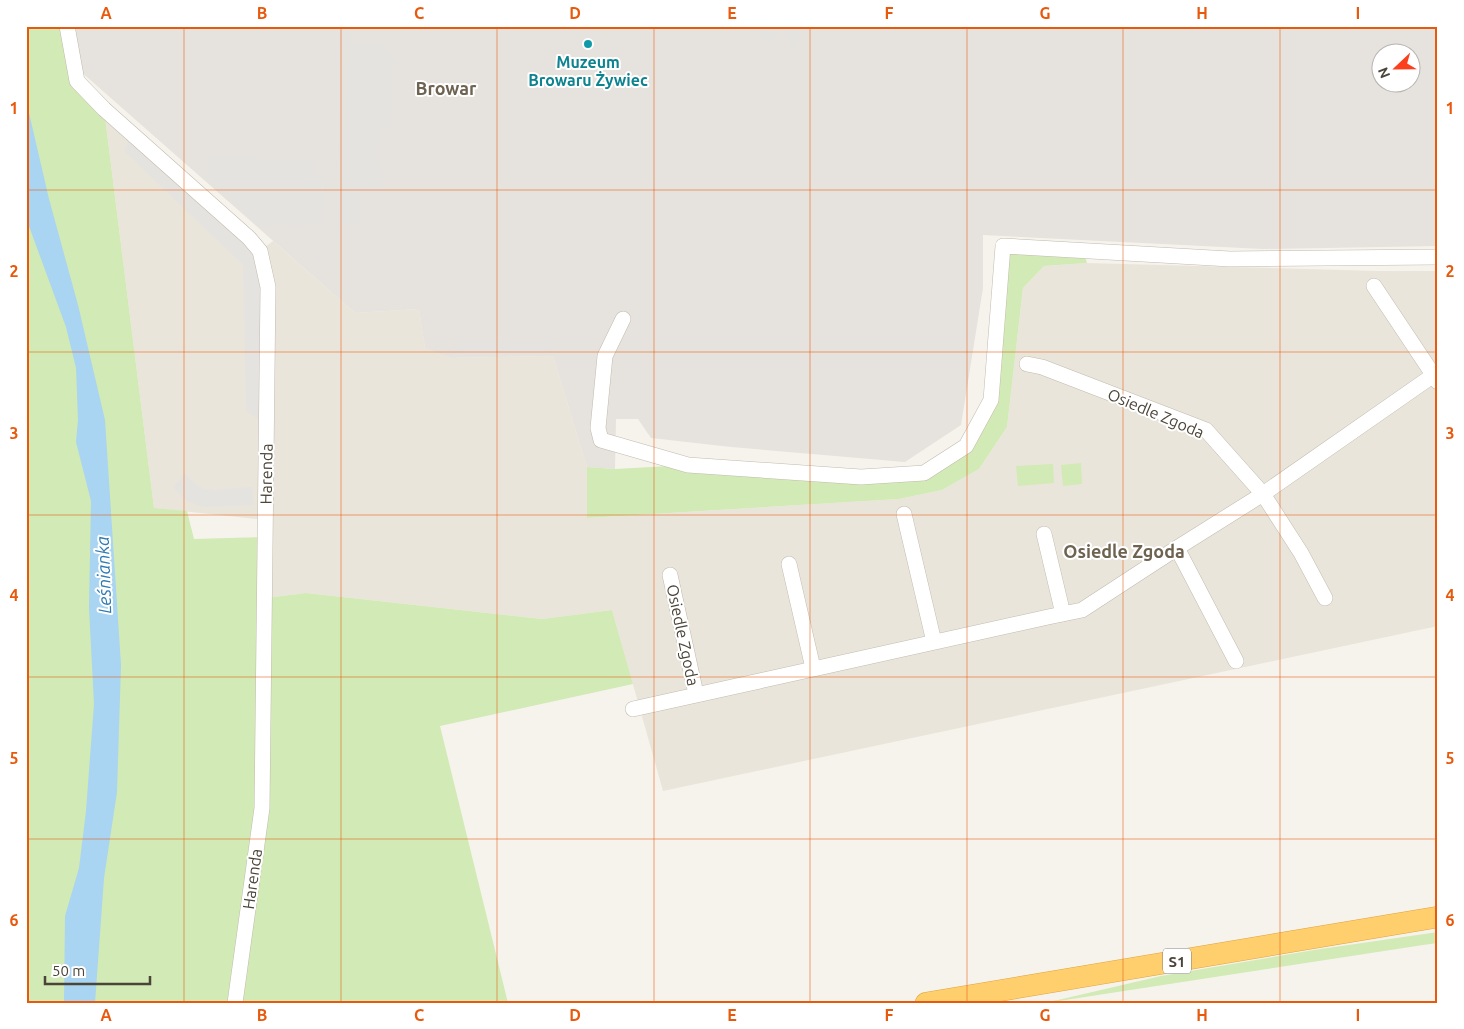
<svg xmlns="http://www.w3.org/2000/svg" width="1464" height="1029" font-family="Ubuntu,sans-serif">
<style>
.residential{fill:#eae5da}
.industrial{fill:#e6e2dd;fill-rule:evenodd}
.green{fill:#d2eab5}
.parking{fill:#e5e3e0}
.water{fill:#a9d4f2}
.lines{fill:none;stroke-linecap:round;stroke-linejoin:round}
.minor-casing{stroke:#c2bbae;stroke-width:16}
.highway-casing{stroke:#e0a43c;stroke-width:22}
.minor{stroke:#fff;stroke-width:15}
.highway{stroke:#ffcf6e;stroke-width:21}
.grid{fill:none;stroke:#e8590c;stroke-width:1;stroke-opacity:0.55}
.culture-dot{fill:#0f9aa8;stroke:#fff;stroke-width:2}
.labels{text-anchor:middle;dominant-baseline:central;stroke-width:4;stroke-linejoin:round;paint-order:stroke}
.shield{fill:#fff;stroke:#817c74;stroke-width:1}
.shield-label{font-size:15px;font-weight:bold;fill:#4b4439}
.culture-label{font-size:16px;font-weight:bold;fill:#0d838f;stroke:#fff}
.street-label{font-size:16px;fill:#4b4439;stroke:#fff}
.neighbourhood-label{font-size:18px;font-weight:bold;fill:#6e6250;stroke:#fff}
.water-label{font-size:18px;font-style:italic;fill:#2e7ab2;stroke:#fff}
.neatline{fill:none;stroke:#e8590c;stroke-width:2}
.grid-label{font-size:16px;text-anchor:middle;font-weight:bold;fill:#e8590c}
</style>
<rect width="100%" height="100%" fill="#f6f3ec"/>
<path class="residential" d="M104 109 260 251 273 241 355 313 419 309 425 348 450 358 553 356 587 467V518L899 499 942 490 979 469 1007 427 1023 288 1044 266 1087 263 1378 271H1438V626L663 791 612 610 542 619 306 593 265 598 266 520 154 508Z"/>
<path class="industrial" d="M73 26H1438V246L1263 249 983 235V288L961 425 905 462 731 447 651 438 638 419H616L615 469 587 467 553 356 450 358 425 348 419 309 355 313 79 70ZM1382 52H1412V82H1382Z"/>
<path class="green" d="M26 26H67L77 81 104 109 154 508 187 511 194 539 265 537V598L306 593 542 619 612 610 633 684 440 726 508 1003H26Z
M1003 246 1083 250 1087 263 1044 266 1023 288 1007 427 979 469 942 490 899 499 587 518V467L615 469 688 465 924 473 966 446 991 400Z
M1081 463 1082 484 1063 486 1061 465Z
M1053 464 1054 483 1018 486 1016 466Z
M1438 932V943L1423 945 1046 1003H1041L1058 1000 1161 976 1314 950Z"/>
<path class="parking" d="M754 26H767L777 39 768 44Z
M787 26H800L799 42 787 41Z
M350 42 382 44 381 53 394 54 390 131H380L378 165 384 166 382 191 362 190 359 226 339 225Z
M130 137 260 251 265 288 262 422 246 411 243 265 124 151Z
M208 154 316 162 315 178 326 179 323 218 313 227 260 226 206 177Z
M550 341 551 351 452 355 451 345Z
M185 474 197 485 205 489 214 490 252 487 254 505 204 507 187 501 173 487Z"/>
<path class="water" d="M26 100 49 199 78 305 105 420 121 665 117 792 104 878 95 1003H64L65 916 79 868 86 811 94 704 89 608 91 501 76 442 78 420 76 368 66 327 26 218Z"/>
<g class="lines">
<g class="minor-casing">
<path id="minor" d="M67 26 77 81 104 109 249 238 260 251 268 287 262 808 235 1003
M1374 286 1438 382
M623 319 605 356 598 428 601 440 688 465 861 477 924 473 966 446 991 400 1003 246 1230 259 1438 257
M1027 364 1042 367 1206 430 1263 494 1301 553 1325 598
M904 514 934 642
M1044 534 1063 614
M1177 548 1236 661
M789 564 813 668
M670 575 696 694
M633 709 1048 617 1082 610 1177 548 1263 494 1438 372"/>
</g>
<g class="highway-casing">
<path id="highway" d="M926 1003 1438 917"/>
</g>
<use href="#minor" class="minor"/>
<use href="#highway" class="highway"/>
</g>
<path class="grid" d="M184 26V1003M341 26V1003M497 26V1003M654 26V1003M810 26V1003M967 26V1003M1123 26V1003M1280 26V1003M26 190H1438M26 352H1438M26 515H1438M26 677H1438M26 839H1438"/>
<circle class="culture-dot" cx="588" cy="44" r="5"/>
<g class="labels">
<rect class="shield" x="1163" y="948.5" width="28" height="25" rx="4"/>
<g class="shield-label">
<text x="1177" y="961">S1</text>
</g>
<g class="culture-label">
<text x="588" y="62">Muzeum<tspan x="588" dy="18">Browaru Żywiec</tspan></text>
</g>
<g class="street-label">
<text transform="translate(1156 413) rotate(23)">Osiedle Zgoda</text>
<text transform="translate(266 474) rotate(-89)">Harenda</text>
<text transform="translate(683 635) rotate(78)">Osiedle Zgoda</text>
<text transform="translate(252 879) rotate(-82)">Harenda</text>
</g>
<g class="neighbourhood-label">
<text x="446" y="88">Browar</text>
<text x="1124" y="551">Osiedle Zgoda</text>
</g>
<g class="water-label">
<text transform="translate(103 575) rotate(-92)">Leśnianka</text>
</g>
</g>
<rect width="1464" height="1029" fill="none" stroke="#ffffff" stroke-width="55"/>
<g transform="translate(1396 68) rotate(248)"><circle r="24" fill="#ffffff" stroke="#b7b4b0"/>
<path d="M0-4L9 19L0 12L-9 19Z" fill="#fc3f1d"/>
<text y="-8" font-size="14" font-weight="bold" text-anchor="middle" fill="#4b4439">N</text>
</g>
<path d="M45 976v8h105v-8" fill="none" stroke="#4b4439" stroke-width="2.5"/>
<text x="52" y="976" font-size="15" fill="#4b4439" stroke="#ffffff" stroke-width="4" paint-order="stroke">50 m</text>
<rect x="28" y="28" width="1408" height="974" class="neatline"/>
<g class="grid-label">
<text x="106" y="19">A</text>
<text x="262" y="19">B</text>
<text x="419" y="19">C</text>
<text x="575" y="19">D</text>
<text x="732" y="19">E</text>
<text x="889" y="19">F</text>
<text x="1045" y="19">G</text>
<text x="1202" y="19">H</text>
<text x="1358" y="19">I</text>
<text x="14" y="114">1</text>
<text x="1450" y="114">1</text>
<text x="14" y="277">2</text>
<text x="1450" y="277">2</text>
<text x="14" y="439">3</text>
<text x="1450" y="439">3</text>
<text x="14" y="601">4</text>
<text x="1450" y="601">4</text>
<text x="14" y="764">5</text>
<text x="1450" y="764">5</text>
<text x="14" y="926">6</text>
<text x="1450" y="926">6</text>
<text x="106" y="1021">A</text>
<text x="262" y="1021">B</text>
<text x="419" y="1021">C</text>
<text x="575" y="1021">D</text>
<text x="732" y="1021">E</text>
<text x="889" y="1021">F</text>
<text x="1045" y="1021">G</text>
<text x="1202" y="1021">H</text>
<text x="1358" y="1021">I</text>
</g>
</svg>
